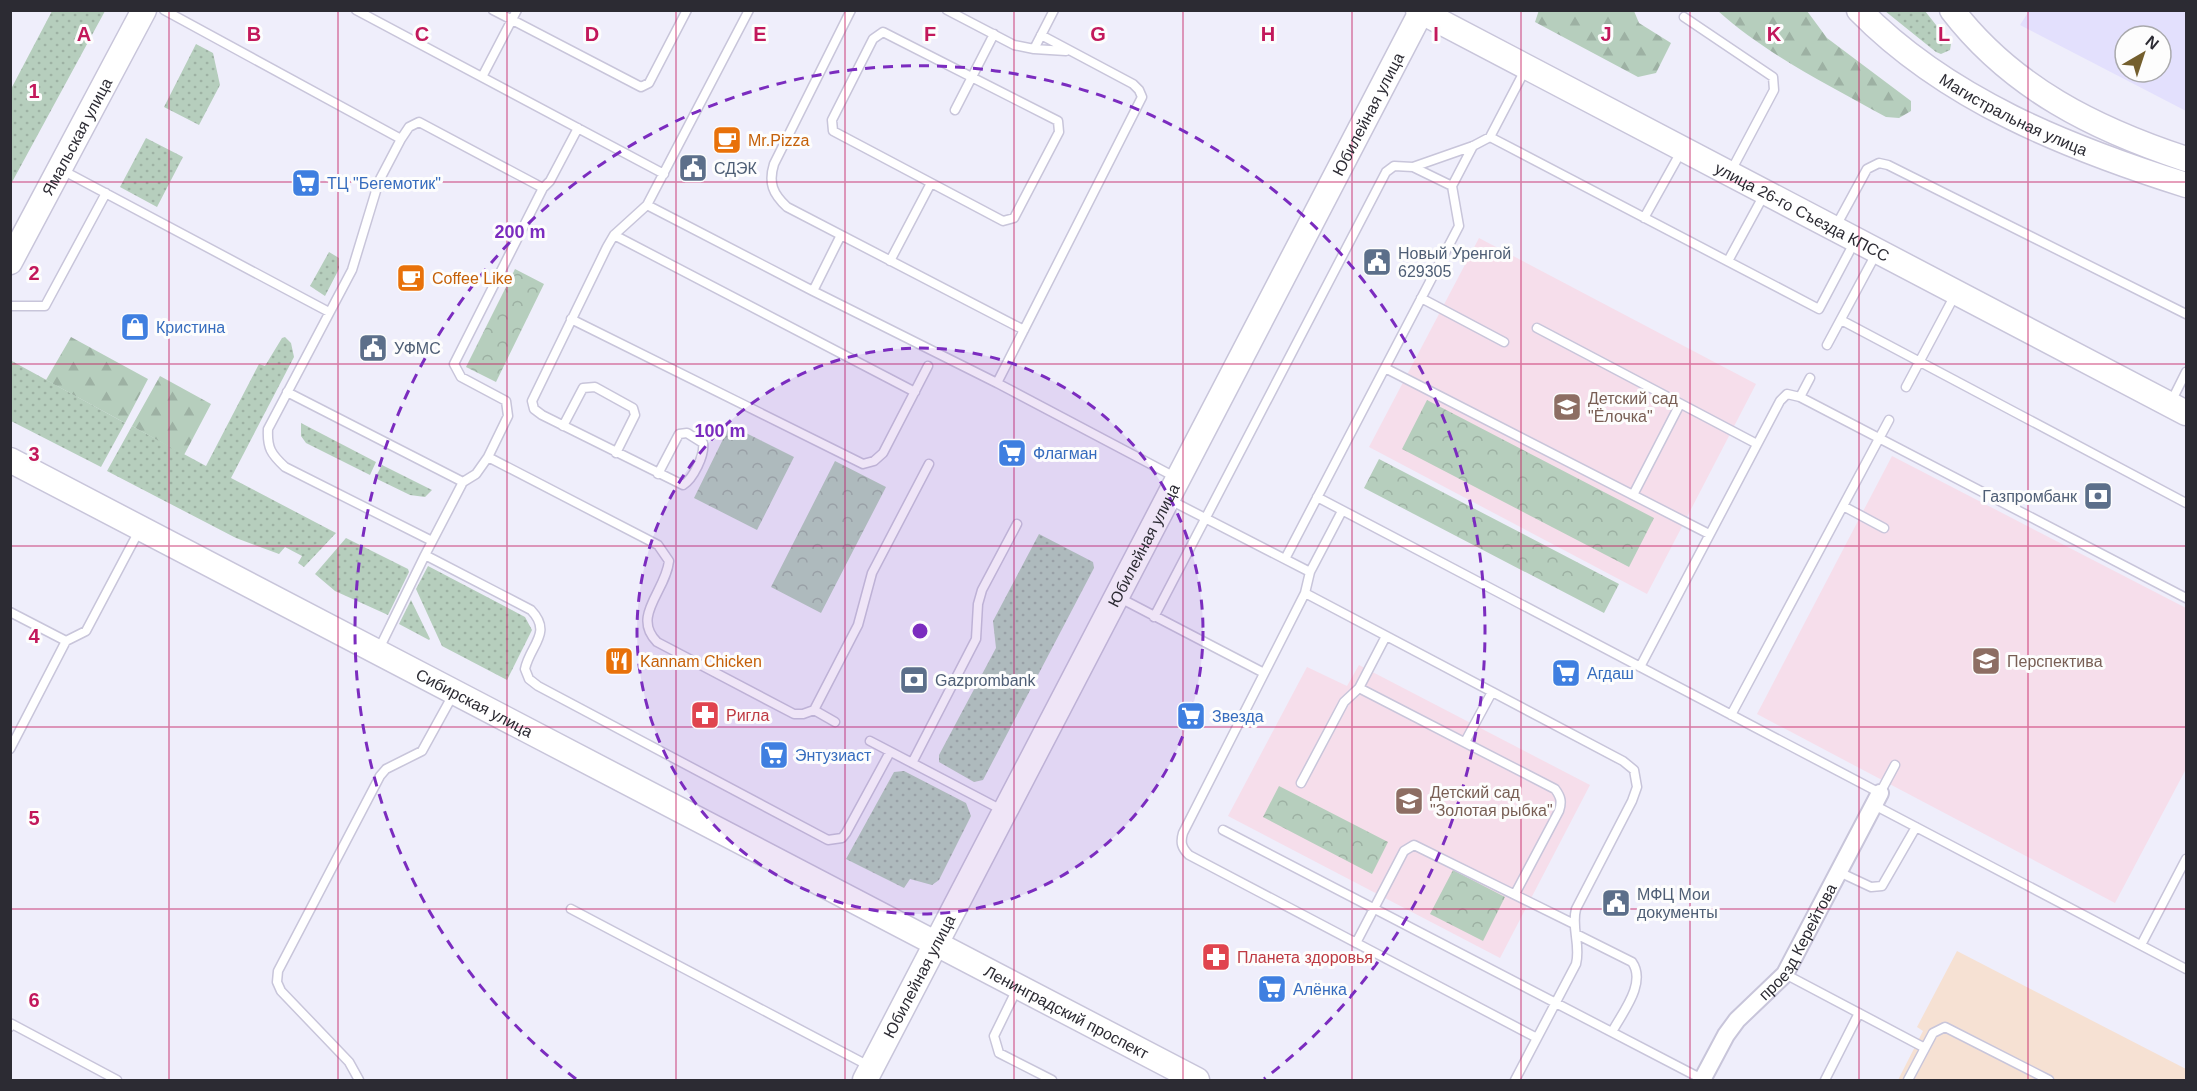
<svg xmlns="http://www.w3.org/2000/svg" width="2197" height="1091" font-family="Arial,sans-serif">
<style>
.commercial{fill:#f6e1d3}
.built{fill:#e3e0fd;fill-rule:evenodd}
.education{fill:#f6deeb}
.grass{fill:url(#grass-dots)}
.forest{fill:url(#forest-firs)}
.park{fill:url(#park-crowns)}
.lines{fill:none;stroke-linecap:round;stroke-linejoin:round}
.lane-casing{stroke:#c8c5da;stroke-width:11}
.street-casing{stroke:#c8c5da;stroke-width:20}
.secondary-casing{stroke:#c8c5da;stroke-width:27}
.lane{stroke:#fff;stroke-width:8}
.street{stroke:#fff;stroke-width:16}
.secondary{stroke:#fff;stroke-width:24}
.grid{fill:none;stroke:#c2185b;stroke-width:1.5;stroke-opacity:0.55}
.ring{fill:none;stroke:#7b2cbf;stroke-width:3;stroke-dasharray:10 8}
.labels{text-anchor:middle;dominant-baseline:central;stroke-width:6;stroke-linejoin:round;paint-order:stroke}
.street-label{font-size:16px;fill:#2c2b33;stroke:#fdfdfd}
.food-label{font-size:16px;fill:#c56008;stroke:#fdfdfd;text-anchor:start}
.service-label{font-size:16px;fill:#4e5e75;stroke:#fdfdfd;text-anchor:start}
.shop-label{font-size:16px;fill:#366cbe;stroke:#fdfdfd;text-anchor:start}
.education-label{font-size:16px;fill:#785e54;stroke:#fdfdfd;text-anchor:start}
.health-label{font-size:16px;fill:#be3a42;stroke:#fdfdfd;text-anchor:start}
.grid-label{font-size:20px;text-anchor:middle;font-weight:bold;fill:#c2185b;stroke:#fdfdfd;stroke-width:6;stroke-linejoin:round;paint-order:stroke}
.centre{fill:#7b2cbf;stroke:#fdfdfd;stroke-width:3}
.ring-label{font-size:18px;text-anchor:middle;font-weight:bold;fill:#7b2cbf;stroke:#fdfdfd;stroke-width:6;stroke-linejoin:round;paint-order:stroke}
</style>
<defs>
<pattern id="grass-dots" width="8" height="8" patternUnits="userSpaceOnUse" patternTransform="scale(1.5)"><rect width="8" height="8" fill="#b6cebd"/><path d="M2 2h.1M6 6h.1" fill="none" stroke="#9db1a3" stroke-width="1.8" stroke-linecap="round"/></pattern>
<pattern id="forest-firs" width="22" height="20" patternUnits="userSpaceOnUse" patternTransform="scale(1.5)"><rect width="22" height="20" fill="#b6cebd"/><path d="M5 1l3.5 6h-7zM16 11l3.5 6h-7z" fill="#9db1a3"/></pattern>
<pattern id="park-crowns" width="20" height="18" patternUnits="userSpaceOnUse" patternTransform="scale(1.5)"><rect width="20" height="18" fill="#b6cebd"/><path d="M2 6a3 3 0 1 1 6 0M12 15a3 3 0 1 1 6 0" fill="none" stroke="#9db1a3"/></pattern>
</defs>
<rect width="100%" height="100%" fill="#efeefb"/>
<path class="commercial" d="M1957 951 2186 1069V1080H1898L1923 1031 1917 1027Z"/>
<path class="built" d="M2029 11H2186V111L2020 25ZM2125 36H2161V72H2125Z"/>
<path class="education" d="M1479 238 1756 384 1647 594 1369 447Z
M1892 456 2186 608V769L2115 903 1757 714Z
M1359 665 1590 785 1500 958 1228 816 1307 667 1347 686Z"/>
<path class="grass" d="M52 11H105L11 184V89Z
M1885 11H1925L1951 44 1950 50 1941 54 1936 52Z
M196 44 213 53 220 85 199 125 164 107Z
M146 138 183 157 157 207 120 187Z
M329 252 339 258V269L325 296 310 286Z
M285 337 291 343 294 357 231 478 336 533 304 567 298 563 302 556 285 547 279 554 236 538 107 471 132 426 206 466 259 364 265 366 282 338Z
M10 360 125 423 101 467 11 421Z
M301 423 376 462 370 475 306 443 301 436Z
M382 465 432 490 425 497 410 495 375 478Z
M1039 534 1093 562 1094 568 983 780 974 782 939 762V755L996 648 993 621Z
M346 538 408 569 409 572 388 615 335 591 315 574Z
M428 566 525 617 532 630 507 680 442 646 416 589Z
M411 600 430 639 429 640 399 624Z
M904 771 966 803 971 816 939 880 932 885 910 879 904 888 846 859 894 772Z"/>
<path class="forest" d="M1539 10 1634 11 1639 23 1671 43 1656 73 1638 77 1535 22Z
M1718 11H1807L1827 38 1911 101V111L1899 118 1886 117C1829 85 1767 55 1718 11Z
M71 337 148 379 125 423 46 380Z
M160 376 211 404 184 455 132 426Z"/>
<path class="park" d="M515 269 544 284 496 382 466 367Z
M1427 400 1654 518 1629 567 1402 449Z
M730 425 794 457 757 530 694 498Z
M1379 459 1619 584 1604 613 1364 488Z
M835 461 886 487 821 613 771 587Z
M1279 786 1388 842 1372 874 1263 817Z
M1453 870 1505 897 1483 941 1430 914Z"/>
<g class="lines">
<g class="lane-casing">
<path id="lane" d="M164 10 401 139 379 181 352 270 268 429C267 448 271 454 285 467L432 541
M356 10 664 174
M493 10 641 87 649 83 687 10
M749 10 647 205 813 291 841 235
M851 10 774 164C768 183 773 194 787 207L1024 330
M947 10 1014 45 1034 49
M1054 10 1034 49 1066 51
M1684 17 1773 77 1774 90 1731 171
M883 32 1058 121 1059 132 1014 218 1003 221 833 131 832 120 873 39Z
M1041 35 1133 84 1139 90 1142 97 997 383 1175 477
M482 77 517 10
M955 110 994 34
M1490 137 1526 68
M401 139 409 127 419 122 543 188 454 364 461 377 506 401 508 416 488 457 476 474 463 482 425 555
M1413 167 1473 146 1490 137 1819 309 1855 241
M62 170 329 312
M543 188 550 181 578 128
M647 205 614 235 607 247 532 401 534 409 542 415 683 485C693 479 705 455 703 443L687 433 679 434 658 474
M1644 218 1682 150
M1836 226 1867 169 1879 163 1888 165 2186 314
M614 235 915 392
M890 261 931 183
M1728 261 1765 193
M813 291 997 383
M1421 298 1504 342
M10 306H45L106 193
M571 319 863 464 874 461 883 453 928 366
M1841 320 2186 503
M1537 328 1757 444
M1827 345 1877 252
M1385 368 1709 534
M1906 387 1956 293
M287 392 463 482
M1800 397 2186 598
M2170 404 2186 372
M563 426 583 388 595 387 633 408 635 415 616 453
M488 457 658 545 669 561C666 591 631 616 657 642L794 714H803L814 710 858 625 872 573 929 464
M1633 495 1680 404
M1317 497 1880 793 1895 765
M1168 499 1310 572 1305 593 1623 761 1634 770 1637 787 1632 801 1576 909C1571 928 1581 945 1576 964L1515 1080
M1843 506 1884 528
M1285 559 1459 226 1452 186 1473 146
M1310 572 1342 511
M1305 593 1183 833C1180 843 1182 848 1189 855L1537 1038
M1118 597 1264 673
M10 612 66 641 86 631 140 529
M1154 617 1386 172 1394 166 1413 167 1452 186
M378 651 425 555 531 610C553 633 530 645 525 669L529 679 538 686 828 840 842 838 846 833 890 752
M1640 667 1780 401 1787 394 1800 397 1810 378
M1359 688 1555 789C1561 797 1562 802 1559 811L1515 894
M814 710 835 722
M1731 715 1889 420
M870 741 1002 810
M1465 742 1492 692
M10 749 66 641
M912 763 976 639 978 604 982 590 1017 524
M1301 783 1344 702 1359 688 1386 636
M1874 805 2186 969
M1223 830 1702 1079
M1839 872 1871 887 1882 886 1916 827
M571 909 871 1067
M1576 934 1632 962C1647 983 1622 1013 1612 1032
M1356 943 1404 851 1414 845 1574 924
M2141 945 2186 859
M1785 974 1925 1048
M1018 987 994 1036 999 1053 1052 1080
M10 1027 12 1024 117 1080
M359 1080 349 1062 281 991 277 982 278 971 380 776 386 769 422 751 454 693
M1825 1080 1859 1013
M1908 1080 1933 1033 1945 1027 2049 1080"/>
</g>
<g class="street-casing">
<g id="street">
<path id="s1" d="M1702 1080 1726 1035 1737 1020 1785 974 1880 793"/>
</g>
</g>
<g class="secondary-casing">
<g id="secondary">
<path id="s2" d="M1418 10 2186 413"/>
<path id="s3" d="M1859 10C1947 100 2069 148 2186 185"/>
<path d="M1952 10C2012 88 2095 129 2186 159"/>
<path id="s4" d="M10 262 144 10"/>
<path id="s5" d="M10 460 1197 1080"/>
<path id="s6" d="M865 1080 1422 10"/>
</g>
</g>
<use href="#lane" class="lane"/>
<use href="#street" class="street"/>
<use href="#secondary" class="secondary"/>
</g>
<path class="grid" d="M169 10V1080M338 10V1080M507 10V1080M676 10V1080M845 10V1080M1014 10V1080M1183 10V1080M1352 10V1080M1521 10V1080M1690 10V1080M1859 10V1080M2028 10V1080M10 182H2186M10 364H2186M10 546H2186M10 727H2186M10 909H2186"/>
<circle cx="920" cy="631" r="283" fill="#7b2cbf" fill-opacity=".12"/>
<g class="ring">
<circle cx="920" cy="631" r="283"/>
<path d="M576 1079A565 565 0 1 1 1264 1079"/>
</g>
<defs>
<g id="cafe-square" transform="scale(1.5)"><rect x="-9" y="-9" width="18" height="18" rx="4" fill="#e8710a" stroke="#fdfdfd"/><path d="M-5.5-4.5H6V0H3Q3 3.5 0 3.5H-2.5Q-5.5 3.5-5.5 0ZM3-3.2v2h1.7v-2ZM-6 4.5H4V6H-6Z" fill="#fff"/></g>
<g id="civic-square" transform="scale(1.5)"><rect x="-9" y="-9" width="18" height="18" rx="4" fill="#5c6f8a" stroke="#fdfdfd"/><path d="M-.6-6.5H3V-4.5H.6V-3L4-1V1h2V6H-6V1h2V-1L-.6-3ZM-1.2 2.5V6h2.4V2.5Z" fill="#fff"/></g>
<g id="supermarket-square" transform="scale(1.5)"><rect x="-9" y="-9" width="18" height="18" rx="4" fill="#3f7fe0" stroke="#fdfdfd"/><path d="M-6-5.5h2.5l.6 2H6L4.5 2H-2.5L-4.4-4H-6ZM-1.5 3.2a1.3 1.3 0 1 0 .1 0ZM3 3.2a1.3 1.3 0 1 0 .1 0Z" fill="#fff"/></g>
<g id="shop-square" transform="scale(1.5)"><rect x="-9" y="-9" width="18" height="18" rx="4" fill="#3f7fe0" stroke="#fdfdfd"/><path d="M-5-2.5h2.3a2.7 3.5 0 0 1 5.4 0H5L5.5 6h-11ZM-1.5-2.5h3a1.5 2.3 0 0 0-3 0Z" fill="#fff"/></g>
<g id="school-square" transform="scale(1.5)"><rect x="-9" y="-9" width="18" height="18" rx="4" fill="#8d6e63" stroke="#fdfdfd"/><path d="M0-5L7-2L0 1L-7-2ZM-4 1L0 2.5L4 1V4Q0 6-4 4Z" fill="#fff"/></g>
<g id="bank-square" transform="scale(1.5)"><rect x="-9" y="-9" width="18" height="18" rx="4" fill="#5c6f8a" stroke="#fdfdfd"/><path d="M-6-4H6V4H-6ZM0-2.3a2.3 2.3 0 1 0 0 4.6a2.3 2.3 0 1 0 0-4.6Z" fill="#fff"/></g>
<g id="restaurant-square" transform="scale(1.5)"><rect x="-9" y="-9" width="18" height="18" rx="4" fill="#e8710a" stroke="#fdfdfd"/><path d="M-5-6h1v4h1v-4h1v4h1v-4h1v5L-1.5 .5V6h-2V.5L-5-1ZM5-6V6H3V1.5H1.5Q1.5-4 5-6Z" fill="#fff"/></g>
<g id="pharmacy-square" transform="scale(1.5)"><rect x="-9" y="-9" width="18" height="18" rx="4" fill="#e0444e" stroke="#fdfdfd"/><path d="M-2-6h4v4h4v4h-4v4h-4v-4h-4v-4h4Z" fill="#fff"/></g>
</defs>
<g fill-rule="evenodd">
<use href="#cafe-square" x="727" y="140"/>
<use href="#civic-square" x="693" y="168"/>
<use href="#supermarket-square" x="306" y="183"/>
<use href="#civic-square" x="1377" y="262"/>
<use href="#cafe-square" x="411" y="278"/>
<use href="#shop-square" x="135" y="327"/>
<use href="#civic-square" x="373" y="348"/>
<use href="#school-square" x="1567" y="407"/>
<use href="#supermarket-square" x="1012" y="453"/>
<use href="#bank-square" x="2098" y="496"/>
<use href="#restaurant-square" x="619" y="661"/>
<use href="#school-square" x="1986" y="661"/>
<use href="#supermarket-square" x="1566" y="673"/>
<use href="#bank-square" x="914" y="680"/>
<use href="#pharmacy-square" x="705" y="715"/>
<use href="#supermarket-square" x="1191" y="716"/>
<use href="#supermarket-square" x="774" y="755"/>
<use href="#school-square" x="1409" y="801"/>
<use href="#civic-square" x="1616" y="903"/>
<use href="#pharmacy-square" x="1216" y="957"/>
<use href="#supermarket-square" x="1272" y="989"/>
</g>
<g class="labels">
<g class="street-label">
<text stroke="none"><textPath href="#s3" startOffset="188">Магистральная улица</textPath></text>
<text stroke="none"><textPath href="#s6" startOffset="1089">Юбилейная улица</textPath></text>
<text stroke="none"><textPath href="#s4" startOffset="142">Ямальская улица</textPath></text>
<text stroke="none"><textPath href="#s2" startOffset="434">улица 26-го Съезда КПСС</textPath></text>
<text stroke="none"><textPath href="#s6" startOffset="603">Юбилейная улица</textPath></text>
<text stroke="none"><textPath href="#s5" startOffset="524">Сибирская улица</textPath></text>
<text stroke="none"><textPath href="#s1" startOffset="170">проезд Керейтова</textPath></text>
<text stroke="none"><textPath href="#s6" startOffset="117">Юбилейная улица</textPath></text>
<text stroke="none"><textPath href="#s5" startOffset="1192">Ленинградский проспект</textPath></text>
</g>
<g class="food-label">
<text x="748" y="140">Mr.Pizza</text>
<text x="432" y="278">Coffee Like</text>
<text x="640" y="661">Kannam Chicken</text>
</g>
<g class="service-label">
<text x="714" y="168">СДЭК</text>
<text x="1398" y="253">Новый Уренгой<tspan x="1398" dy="18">629305</tspan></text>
<text x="394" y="348">УФМС</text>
<text x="2077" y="496" text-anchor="end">Газпромбанк</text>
<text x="935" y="680">Gazprombank</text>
<text x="1637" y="894">МФЦ Мои<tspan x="1637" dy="18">документы</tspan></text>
</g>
<g class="shop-label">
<text x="327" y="183">ТЦ "Бегемотик"</text>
<text x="156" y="327">Кристина</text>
<text x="1033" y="453">Флагман</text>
<text x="1587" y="673">Агдаш</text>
<text x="1212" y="716">Звезда</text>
<text x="795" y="755">Энтузиаст</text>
<text x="1293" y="989">Алёнка</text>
</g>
<g class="education-label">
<text x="1588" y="398">Детский сад<tspan x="1588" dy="18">"Ёлочка"</tspan></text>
<text x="2007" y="661">Перспектива</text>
<text x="1430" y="792">Детский сад<tspan x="1430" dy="18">"Золотая рыбка"</tspan></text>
</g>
<g class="health-label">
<text x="726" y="715">Ригла</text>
<text x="1237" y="957">Планета здоровья</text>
</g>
</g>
<g class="grid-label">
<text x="84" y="41">A</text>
<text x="254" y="41">B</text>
<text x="422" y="41">C</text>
<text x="592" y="41">D</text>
<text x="760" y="41">E</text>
<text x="930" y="41">F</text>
<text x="1098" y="41">G</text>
<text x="1268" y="41">H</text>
<text x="1436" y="41">I</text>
<text x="1606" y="41">J</text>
<text x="1774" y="41">K</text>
<text x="1944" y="41">L</text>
<text x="34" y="98">1</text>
<text x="34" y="280">2</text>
<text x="34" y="461">3</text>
<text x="34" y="643">4</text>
<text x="34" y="825">5</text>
<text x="34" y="1007">6</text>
</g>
<circle cx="920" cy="631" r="9" class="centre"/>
<g class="ring-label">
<text x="520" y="238">200 m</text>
<text x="720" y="437">100 m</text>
</g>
<rect width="2197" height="1091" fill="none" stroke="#2c2b33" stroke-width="24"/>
<g transform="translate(2143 54) rotate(39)"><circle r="28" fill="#fdfdfd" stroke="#a9a9ac" stroke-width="1.5"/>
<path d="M0-4.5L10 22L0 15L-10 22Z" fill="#745f2e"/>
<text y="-9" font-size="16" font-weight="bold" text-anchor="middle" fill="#2c2b33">N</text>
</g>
</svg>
